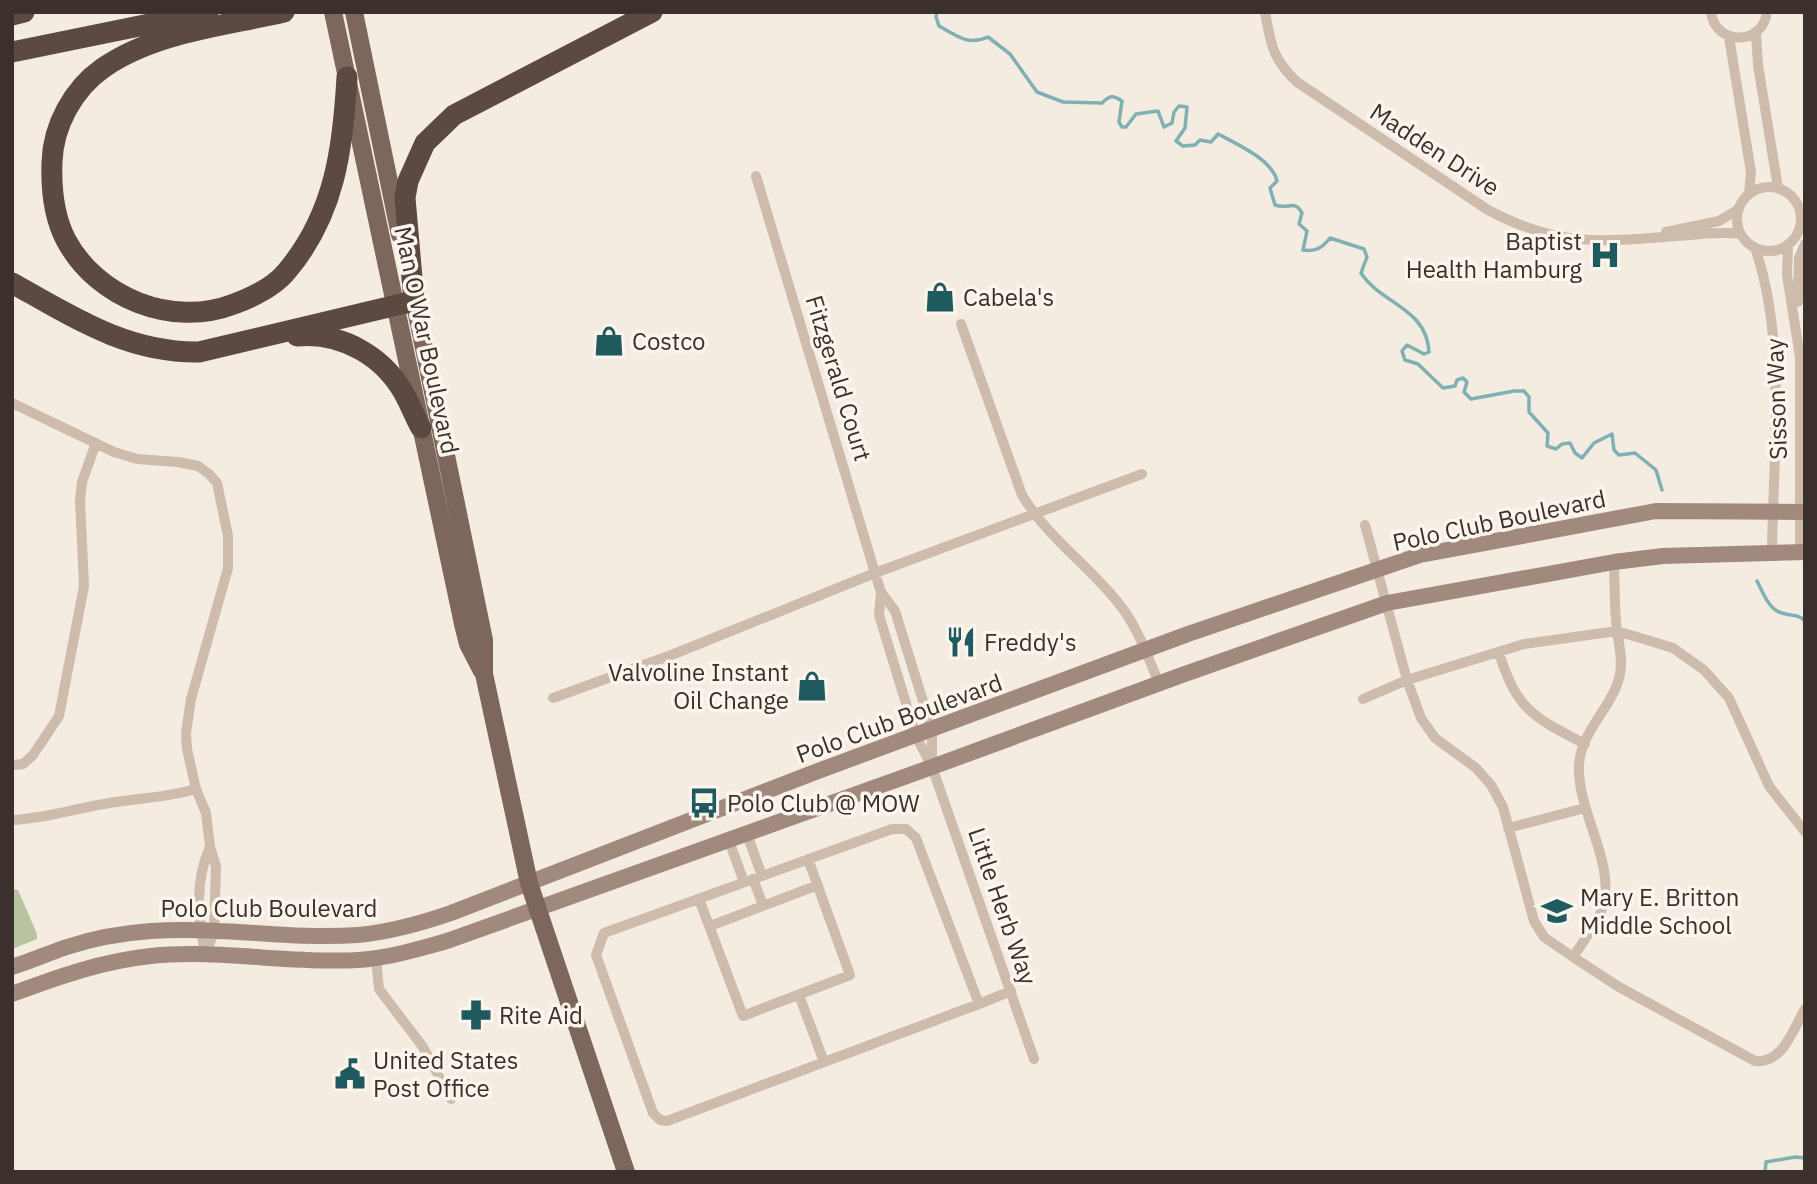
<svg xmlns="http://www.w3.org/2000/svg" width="1817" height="1184" font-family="'IBM Plex Sans',sans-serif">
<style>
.green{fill:#b8c4a0}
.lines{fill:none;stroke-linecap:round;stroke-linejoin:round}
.stream{stroke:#7fb0b2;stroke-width:3.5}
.street{stroke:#cdbbac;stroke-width:10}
.secondary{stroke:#a18a7d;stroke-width:16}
.primary{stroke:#7d675c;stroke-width:18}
.highway{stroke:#5c4a42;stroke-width:21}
.labels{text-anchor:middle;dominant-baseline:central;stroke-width:7;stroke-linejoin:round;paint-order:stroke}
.street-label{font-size:24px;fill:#3b302b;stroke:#fbf5ee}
.poi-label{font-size:24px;fill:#3b302b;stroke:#fbf5ee;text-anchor:start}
</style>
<rect width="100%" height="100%" fill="#f4ebe1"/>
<path class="green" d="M12 889 18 890 37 934V939L12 949Z"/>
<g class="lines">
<path class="stream" d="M937 12 936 17 939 26C957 36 968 46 988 37L1010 54 1037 92 1063 102 1102 103C1110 95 1113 95 1122 101L1119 122 1122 127H1126L1136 114 1158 111 1164 127 1172 123 1174 112 1179 106 1187 107 1185 128 1176 141 1183 146 1195 145 1200 140 1211 142 1218 134C1235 143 1273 160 1277 181L1270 188 1275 205C1288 210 1295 199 1302 213L1299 224 1307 231 1303 250C1316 252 1322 248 1330 238L1364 249 1367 257 1361 273C1381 304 1427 308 1429 352L1424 354 1407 345 1402 351 1405 360 1418 364 1443 388 1455 386 1457 380 1463 378 1467 382 1464 392 1471 399 1514 391H1524L1529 397V412L1548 433 1547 446 1556 449 1562 444 1570 443 1575 453 1582 458 1594 443 1612 434 1614 450 1619 455 1635 453 1656 470 1662 490
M1757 581C1762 591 1768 606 1777 611 1787 617 1796 612 1805 621
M1765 1172 1766 1162 1795 1157 1805 1158"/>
<path class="street" d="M1265 12C1271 45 1272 58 1297 82L1488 210C1557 247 1602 242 1676 236 1698 235 1719 231 1741 234
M1711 12C1715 46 1763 46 1767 12
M1756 33 1758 65 1778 188
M1729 37 1751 172 1749 194
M756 176 875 573 881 592 895 611 932 730V767
M1737 219a32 32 0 1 1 64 0a32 32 0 1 1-64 0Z
M1666 232 1719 221 1739 209
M1788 245 1787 275 1800 357V552
M1755 248C1787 339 1773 457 1772 552
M1798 302 1799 258 1805 244
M961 324 1022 495C1049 540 1093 568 1123 609 1139 631 1148 658 1159 683
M12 403 114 452 137 459 178 462 198 466 209 474 217 483 228 536V568L191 699 186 733 187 749 196 789 206 813 210 847 216 866 214 931 206 955
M1365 525 1407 680 1421 718 1435 738 1476 768 1491 785 1503 807 1534 921 1544 937 1573 957C1582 943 1594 928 1601 912 1619 866 1577 814 1579 766 1580 731 1614 706 1620 674 1623 659 1619 646 1617 631 1614 608 1615 585 1614 562
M881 592 879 615 916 736 932 767 1034 1059
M1499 653C1517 710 1533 717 1585 744
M553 698 674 654 875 573 1142 474
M1363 699 1407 680 1524 644 1617 631 1673 648 1704 670 1729 698 1769 786 1805 832
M12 765 23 764 33 755 59 716 84 586 80 500 82 482 96 443
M12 820C44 819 73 809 104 804 135 798 166 798 196 789
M1508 828 1585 808
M892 829H906L916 838 979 1004 667 1121 660 1120 653 1113 596 955 604 933Z
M747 834 762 876
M729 841 744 882
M753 879 763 905
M699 899 743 1016 850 975 808 859
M710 926 818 885
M206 955C197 921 195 879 210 847
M1573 957 1619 987 1755 1061C1783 1064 1793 1029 1805 1009
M376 958 379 989 423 1047 451 1099
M799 995 824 1062
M979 1004 1011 991"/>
<path class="secondary" d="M12 967C31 961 49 953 67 947 94 938 123 933 151 931 220 926 289 940 358 935 390 932 422 923 451 913L818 771 1188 634 1420 555 1656 511 1805 512
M12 994C58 977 102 961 151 956 220 949 289 964 358 960 389 958 418 949 447 941L932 767 1182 675 1387 603 1614 562 1663 556 1805 552"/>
<path class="primary" d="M333 12 463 624 468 644 482 671
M354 12 400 235
M412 290 484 640V674L529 883 626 1172"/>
<path class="highway" d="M284 12C224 26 155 32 103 68 73 89 53 126 52 162 51 188 54 217 66 240 97 298 172 328 234 304 253 297 274 287 287 271 335 214 343 148 347 77
M12 15 24 12
M12 52 208 12
M12 283C73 317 127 353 199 352L414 301 405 198 408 181 425 143 454 115 652 12
M297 336C343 332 386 357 407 399 412 409 416 419 421 428"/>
</g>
<defs>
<g id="hospital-bare" transform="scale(2.415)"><path d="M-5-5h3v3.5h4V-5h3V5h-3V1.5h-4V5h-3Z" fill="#1f5a5e" stroke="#fbf5ee" stroke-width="2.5" paint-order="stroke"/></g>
<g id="shop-bare" transform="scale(2.415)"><path d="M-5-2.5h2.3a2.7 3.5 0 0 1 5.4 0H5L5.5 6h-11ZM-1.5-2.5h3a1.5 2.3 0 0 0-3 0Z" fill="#1f5a5e" stroke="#fbf5ee" stroke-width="2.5" paint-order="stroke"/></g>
<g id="restaurant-bare" transform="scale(2.415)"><path d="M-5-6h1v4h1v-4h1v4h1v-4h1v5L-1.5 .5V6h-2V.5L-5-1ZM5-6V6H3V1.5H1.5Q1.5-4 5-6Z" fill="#1f5a5e" stroke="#fbf5ee" stroke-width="2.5" paint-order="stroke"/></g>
<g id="bus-bare" transform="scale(2.415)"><path d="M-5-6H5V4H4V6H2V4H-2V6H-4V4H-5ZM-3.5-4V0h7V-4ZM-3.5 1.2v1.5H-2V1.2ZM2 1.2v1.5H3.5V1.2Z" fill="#1f5a5e" stroke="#fbf5ee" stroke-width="2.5" paint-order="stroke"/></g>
<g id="school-bare" transform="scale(2.415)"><path d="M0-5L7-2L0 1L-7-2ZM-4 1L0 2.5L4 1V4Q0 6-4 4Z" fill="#1f5a5e" stroke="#fbf5ee" stroke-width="2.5" paint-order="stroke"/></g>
<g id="pharmacy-bare" transform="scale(2.415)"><path d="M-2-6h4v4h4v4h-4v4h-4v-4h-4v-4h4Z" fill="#1f5a5e" stroke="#fbf5ee" stroke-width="2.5" paint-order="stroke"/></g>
<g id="civic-bare" transform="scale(2.415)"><path d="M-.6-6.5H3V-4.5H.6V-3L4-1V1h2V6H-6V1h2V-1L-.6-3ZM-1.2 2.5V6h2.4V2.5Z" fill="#1f5a5e" stroke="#fbf5ee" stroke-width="2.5" paint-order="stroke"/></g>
</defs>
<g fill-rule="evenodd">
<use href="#hospital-bare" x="1605" y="255"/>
<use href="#shop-bare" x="940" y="297"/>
<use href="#shop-bare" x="609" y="341"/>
<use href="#restaurant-bare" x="961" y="642"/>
<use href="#shop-bare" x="812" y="686"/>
<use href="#bus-bare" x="704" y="803"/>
<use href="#school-bare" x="1557" y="911"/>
<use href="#pharmacy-bare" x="476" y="1015"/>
<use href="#civic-bare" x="350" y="1074"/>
</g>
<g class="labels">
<g class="street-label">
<text transform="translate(1435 149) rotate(33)">Madden Drive</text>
<text transform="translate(427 340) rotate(78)">Man O War Boulevard</text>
<text transform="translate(839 378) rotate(73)">Fitzgerald Court</text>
<text transform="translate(1776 399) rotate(-92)">Sisson Way</text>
<text transform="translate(1499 520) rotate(-12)">Polo Club Boulevard</text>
<text transform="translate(899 718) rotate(-20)">Polo Club Boulevard</text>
<text transform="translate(1003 906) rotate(71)">Little Herb Way</text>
<text x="269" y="908">Polo Club Boulevard</text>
</g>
<g class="poi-label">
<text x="1582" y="241" text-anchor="end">Baptist<tspan x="1582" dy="28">Health Hamburg</tspan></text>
<text x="963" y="297">Cabela's</text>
<text x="632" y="341">Costco</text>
<text x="984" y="642">Freddy's</text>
<text x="789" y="672" text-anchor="end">Valvoline Instant<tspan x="789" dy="28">Oil Change</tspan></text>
<text x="727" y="803">Polo Club @ MOW</text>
<text x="1580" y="897">Mary E. Britton<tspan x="1580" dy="28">Middle School</tspan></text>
<text x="499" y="1015">Rite Aid</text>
<text x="373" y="1060">United States<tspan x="373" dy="28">Post Office</tspan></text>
</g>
</g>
<rect width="1817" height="1184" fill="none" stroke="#3b302b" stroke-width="28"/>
</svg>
